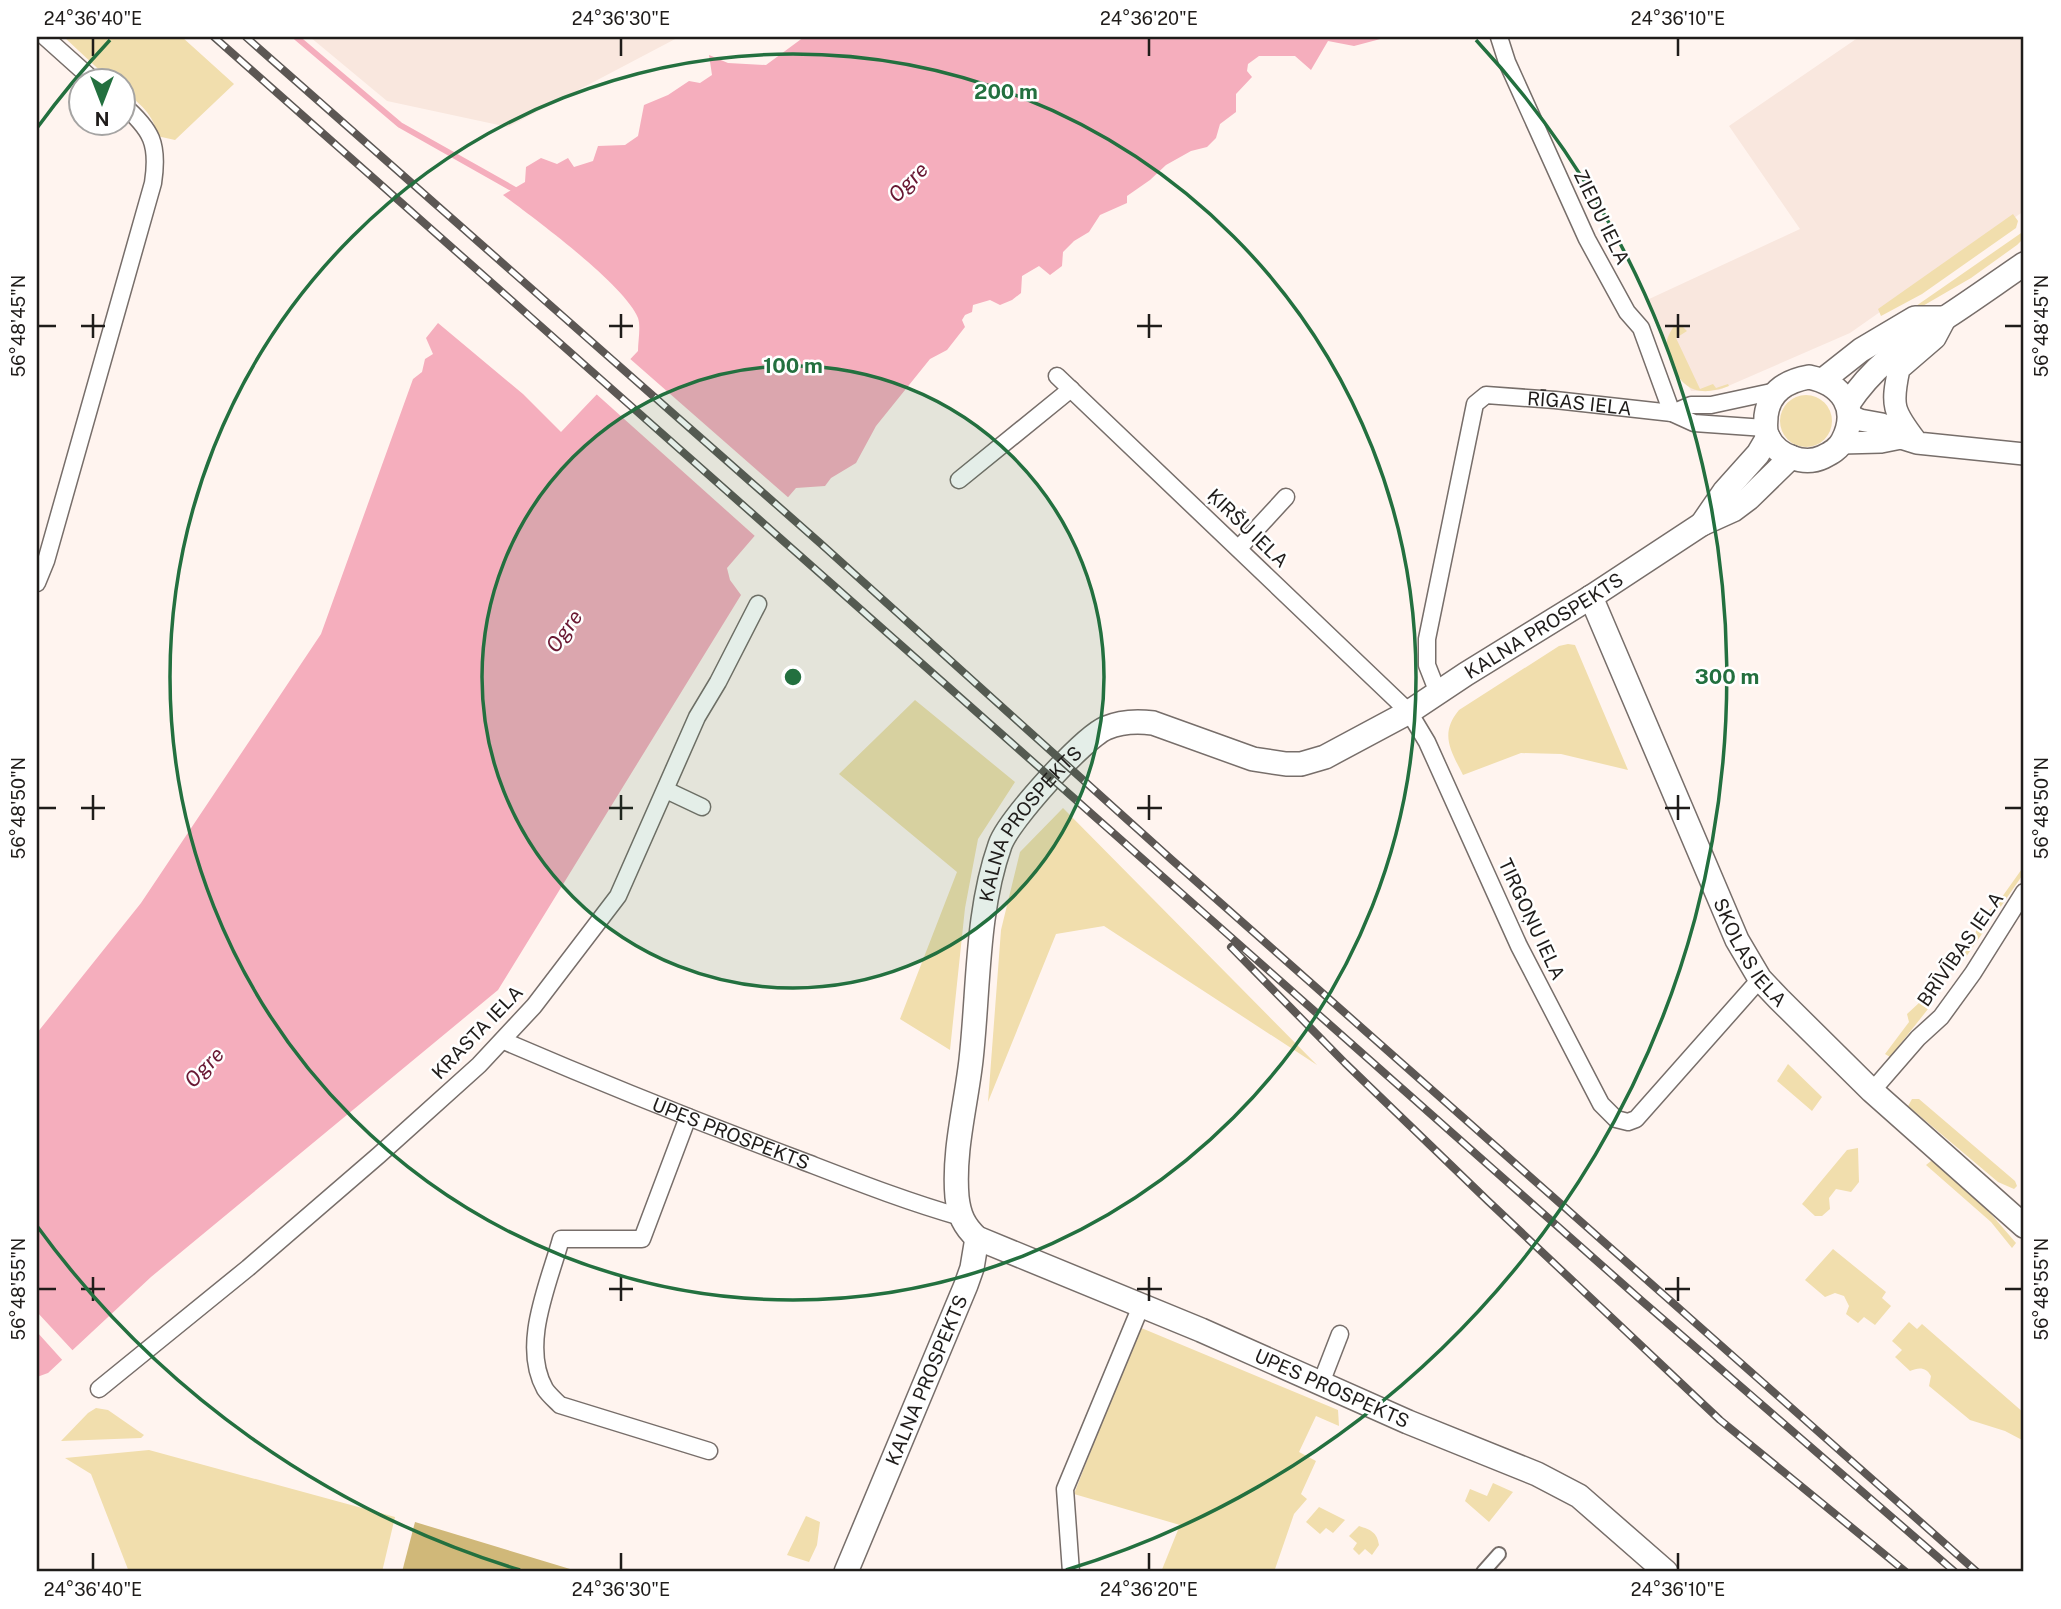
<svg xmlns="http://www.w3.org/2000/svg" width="2061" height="1609" font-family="'Public Sans',sans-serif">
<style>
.built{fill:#f9e7de}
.green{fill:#f1dead}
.forest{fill:#d0b879}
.water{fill:#f5aebd}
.pier{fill:#fff4ef}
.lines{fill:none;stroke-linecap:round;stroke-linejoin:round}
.stream{stroke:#f5aebd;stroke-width:6}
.pedestrian-casing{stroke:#776e6a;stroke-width:16}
.minor-casing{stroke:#776e6a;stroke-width:19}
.tertiary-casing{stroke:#776e6a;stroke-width:24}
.secondary-casing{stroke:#776e6a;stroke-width:26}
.pedestrian{stroke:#fff;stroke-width:12}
.minor{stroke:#fff;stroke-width:16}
.tertiary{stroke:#fff;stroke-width:21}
.secondary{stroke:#fff;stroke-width:23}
.rail-casing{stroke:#5c5754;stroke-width:8}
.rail{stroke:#fff;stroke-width:5;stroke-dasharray:16;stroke-linecap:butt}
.ticks{fill:none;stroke:#1f1c1a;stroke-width:2.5}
.ring{fill:none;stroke:#23703f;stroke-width:3.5}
.labels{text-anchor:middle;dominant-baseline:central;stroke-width:5;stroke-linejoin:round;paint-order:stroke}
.street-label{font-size:19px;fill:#1f1c1a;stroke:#fff}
.water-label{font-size:21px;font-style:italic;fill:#691833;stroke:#fff}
.centre{fill:#23703f;stroke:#fff;stroke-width:3.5}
.ring-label{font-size:21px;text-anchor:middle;font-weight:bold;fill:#23703f;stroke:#fff;stroke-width:5;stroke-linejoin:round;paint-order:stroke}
.neatline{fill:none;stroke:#1f1c1a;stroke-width:2.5}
.ticks-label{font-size:18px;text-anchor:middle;fill:#1f1c1a}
</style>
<rect width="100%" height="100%" fill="#fff4ef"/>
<path class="built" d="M310 37H679L508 127 387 101Z
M1859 37H2024V211L1850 333 1719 390 1691 391 1647 300 1800 229 1729 126Z"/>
<path class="green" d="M64 37H182L234 84 175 140 157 136C155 115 139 103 123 90L122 80H110Z
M2013 214 2018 221 2016 228 1922 294 1881 316 1878 309Z
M2024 231V238L2017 245 1971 278 1864 340 1862 336 1916 306Z
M1681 325 1687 331 1676 338 1700 389 1713 384 1716 388 1728 384 1729 386C1700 397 1682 391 1671 362 1664 346 1665 340 1674 326Z
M1780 421a26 26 0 1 1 52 0a26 26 0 1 1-52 0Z
M1568 644 1575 645 1628 770 1561 754 1521 753 1463 775C1451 751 1439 734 1459 710L1559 646Z
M915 700 1015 782 978 839 965 908 950 1050 900 1019 957 872 839 774Z
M1063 808 1317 1065 1104 926 1056 934 988 1102 1001 930 1020 852Z
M2024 866V873L1966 957 1962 954 1975 937 1978 918 1997 904Z
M1920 1002 1928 1009 1890 1057 1885 1054 1909 1022 1907 1014Z
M1788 1064 1822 1097 1812 1111 1777 1081Z
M1912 1099H1919L2015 1181 2017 1186 2014 1189 1998 1182 1908 1106Z
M1858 1148 1859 1182 1851 1192 1836 1189 1829 1198 1830 1209 1822 1216H1815L1802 1204 1847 1150Z
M1931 1161 1937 1162 1972 1192 2016 1243 2012 1248 1991 1222 1926 1165Z
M1833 1249 1886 1292 1882 1298 1891 1306 1875 1325 1864 1317 1858 1323 1846 1314 1849 1306 1844 1296 1835 1293 1825 1297 1805 1280Z
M1909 1322 1917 1329 1922 1324 2024 1413V1441L2005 1431 1970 1420 1929 1386 1931 1376C1926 1367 1919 1367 1910 1371L1895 1357 1902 1350 1892 1341Z
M1139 1327 1338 1410 1339 1426 1316 1416 1299 1452 1316 1461 1301 1494 1307 1499 1294 1514 1274 1572H1161L1180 1525 1074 1494Z
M96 1408 108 1410 144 1435 141 1438 61 1441 88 1413Z
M149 1450 395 1517 382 1572H129L91 1474 65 1458Z
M1493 1483 1513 1492 1489 1522 1465 1501 1470 1489 1487 1496Z
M1319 1507 1345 1520 1333 1533 1326 1528 1320 1534 1306 1522Z
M806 1516 820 1522 817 1545 809 1562 787 1555Z
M1359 1526C1371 1530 1377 1532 1379 1545L1372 1555 1365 1549 1359 1555 1353 1549 1357 1543 1349 1536Z"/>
<path class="forest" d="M415 1522 580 1572H402Z"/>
<path class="water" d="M804 37H1388L1354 46 1328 41 1311 70 1295 56H1259L1248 64 1247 71 1252 77 1236 94V112L1220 124 1216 138 1207 147 1191 151 1166 165 1150 180 1127 196V203L1100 215 1089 232 1074 241 1063 252 1062 266 1050 275 1039 266 1022 276 1021 293 1012 300 1000 305 990 300 973 305 972 312 965 315 962 320 965 327 947 350 930 359 876 426 856 463 831 478 825 486 796 488 727 568 730 580 741 595 498 990 151 1277 48 1373 37 1377V1033L141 903 321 634 413 379 422 372 425 359 433 354 426 338 438 323 523 394 561 432 638 351C638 341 641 327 638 318 625 285 534 218 503 195L525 182 526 167 541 158 557 164 568 158 574 167 593 161 598 146 625 145 638 136 644 105 668 95 689 81 700 83 712 75 709 55 728 63 766 65Z"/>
<path class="pier" d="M628 357 790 499 756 537 594 392Z
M37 1312 75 1353 65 1363 37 1332Z"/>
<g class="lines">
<path class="stream" d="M296 37 400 125 517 191"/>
<g class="pedestrian-casing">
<path id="pedestrian" d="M1483 1572 1499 1554"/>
</g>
<g class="minor-casing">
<g id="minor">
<path d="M45 37 93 80"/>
<path d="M1499 37 1507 62 1587 239 1627 312 1641 328 1672 413"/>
<path d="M1057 376 1409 712 1427 742 1519 946 1601 1104 1616 1119 1628 1122 1636 1119 1760 979"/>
<path d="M1672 413 1691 405H1711L1776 391"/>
<path d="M959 480 1071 389"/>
<path d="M1239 548 1286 497"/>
<path d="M37 583 46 561 153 183C159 144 152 130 122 104"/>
<path id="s1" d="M1438 693 1427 665V639L1475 404 1486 395 1555 400 1672 413 1694 423 1765 428"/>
<path d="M666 790 702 807"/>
<path id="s2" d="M504 1041C604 1084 704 1124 805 1162 857 1182 908 1202 961 1217"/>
<path d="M1872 1091 1918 1038 1941 1017 1973 973 2024 892"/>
<path d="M688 1117 642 1239H561C549 1283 520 1345 545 1389 549 1395 555 1400 560 1405L709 1451"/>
<path d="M1321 1383 1340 1334"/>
<path d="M99 1389 248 1268 379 1155 479 1065 534 1006 618 896 697 717 718 682 758 604"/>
<path d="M1071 1572 1065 1489 1141 1306"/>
</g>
</g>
<g class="tertiary-casing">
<path id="tertiary" d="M1849 415 1860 420 1882 424 1901 438 1917 443 2024 454
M1916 441C1893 411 1891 406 1899 369L1935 338 1944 321
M1842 443 1881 442 1901 438"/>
</g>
<g class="secondary-casing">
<g id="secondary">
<path d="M1809 377C1842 384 1859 408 1843 440 1839 449 1831 453 1823 457 1804 466 1777 456 1768 437 1764 430 1766 423 1766 416 1769 391 1787 381 1809 377Z"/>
<path d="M1823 380 1861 350 1915 318H1944"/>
<path d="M1848 404C1876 362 1907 344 1948 316 1974 299 1999 281 2024 264"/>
<path d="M1702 524 1724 492 1758 454 1768 437"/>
<path id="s3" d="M1591 597 1737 940 1760 979 1779 999 1872 1091 2024 1226"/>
<path id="s4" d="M846 1572 966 1285 972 1268 977 1238"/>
<path id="s5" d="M1666 1572 1579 1496 1537 1474 1408 1422 1201 1330 977 1238C964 1226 959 1215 957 1197 953 1151 966 1105 971 1060 979 988 976 913 1000 845 1008 821 1083 738 1106 728 1120 722 1138 721 1153 723L1253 759 1286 764H1301L1325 757 1409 712 1466 674 1591 597 1702 524 1733 510 1749 498 1791 457"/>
</g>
</g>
<use href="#pedestrian" class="pedestrian"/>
<use href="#minor" class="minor"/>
<use href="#tertiary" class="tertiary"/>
<use href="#secondary" class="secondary"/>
<g class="rail-casing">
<path id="rail" d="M214 37 1642 1301 1955 1572
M246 37 820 543 1172 860 1977 1572
M1231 947 1345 1063 1488 1201 1720 1420 1906 1572"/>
</g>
<use href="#rail" class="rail"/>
</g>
<path class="ticks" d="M93 38V56M621 38V56M1149 38V56M1678 38V56M93 314V338M621 314V338M1149 314V338M1678 314V338M38 326H56M81 326H105M609 326H633M1137 326H1162M1665 326H1690M2005 326H2022M93 795V820M621 795V820M1149 795V820M1678 795V820M38 808H56M81 808H105M609 808H633M1137 808H1162M1665 808H1690M2005 808H2022M93 1277V1301M621 1277V1301M1149 1277V1301M1678 1277V1301M38 1289H56M81 1289H105M609 1289H633M1137 1289H1162M1665 1289H1690M2005 1289H2022M93 1553V1570M621 1553V1570M1149 1553V1570M1678 1553V1570"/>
<circle cx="793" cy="677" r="311" fill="#23703f" fill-opacity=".12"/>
<g class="ring">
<circle cx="793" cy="677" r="311"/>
<circle cx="793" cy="677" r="623"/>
<path d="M520 1570A934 934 0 0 1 37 1226M37 128A934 934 0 0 1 110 40M1476 40A934 934 0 0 1 1066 1570"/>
</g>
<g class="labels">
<g class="street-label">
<text transform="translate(1602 217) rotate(64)">ZIEDU IELA</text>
<text stroke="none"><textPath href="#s1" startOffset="404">RĪGAS IELA</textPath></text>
<text transform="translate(1248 528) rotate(44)">ĶIRŠU IELA</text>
<text stroke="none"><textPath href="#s5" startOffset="1815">KALNA PROSPEKTS</textPath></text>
<text stroke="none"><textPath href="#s5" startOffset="1206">KALNA PROSPEKTS</textPath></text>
<text transform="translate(1532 919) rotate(65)">TIRGOŅU IELA</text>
<text transform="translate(1960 949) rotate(-55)">BRĪVĪBAS IELA</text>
<text stroke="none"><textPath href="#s3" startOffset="390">SKOLAS IELA</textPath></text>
<text transform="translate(477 1032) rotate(-46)">KRASTA IELA</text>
<text stroke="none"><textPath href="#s2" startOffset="245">UPES PROSPEKTS</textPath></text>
<text stroke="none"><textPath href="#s4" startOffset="208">KALNA PROSPEKTS</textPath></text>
<text transform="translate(1332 1388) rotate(24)">UPES PROSPEKTS</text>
</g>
<g class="water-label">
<text transform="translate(908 182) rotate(-45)">Ogre</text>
<text transform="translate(564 631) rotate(-55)">Ogre</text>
<text transform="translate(204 1067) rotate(-46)">Ogre</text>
</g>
</g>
<circle cx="793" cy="677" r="10" class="centre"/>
<g class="ring-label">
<text x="1006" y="99">200 m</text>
<text x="793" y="373">100 m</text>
<text x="1727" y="684">300 m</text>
</g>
<rect width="2061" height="1609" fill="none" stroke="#ffffff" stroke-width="77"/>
<g transform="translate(102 102) rotate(180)"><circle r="33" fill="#ffffff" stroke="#a5a4a3" stroke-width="2"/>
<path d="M0-5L12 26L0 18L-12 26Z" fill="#23703f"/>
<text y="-10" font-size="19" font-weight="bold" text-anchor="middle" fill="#1f1c1a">N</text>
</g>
<rect x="38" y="38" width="1984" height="1532" class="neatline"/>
<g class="ticks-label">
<text x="93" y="25">24°36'40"E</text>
<text x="621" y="25">24°36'30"E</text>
<text x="1149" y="25">24°36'20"E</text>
<text x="1678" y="25">24°36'10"E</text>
<text transform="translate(2042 326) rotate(-90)" y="6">56°48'45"N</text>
<text transform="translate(19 326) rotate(-90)" y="6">56°48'45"N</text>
<text transform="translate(2042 808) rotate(-90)" y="6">56°48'50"N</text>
<text transform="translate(19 808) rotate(-90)" y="6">56°48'50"N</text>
<text transform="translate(2042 1289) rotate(-90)" y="6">56°48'55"N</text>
<text transform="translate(19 1289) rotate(-90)" y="6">56°48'55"N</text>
<text x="93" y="1596">24°36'40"E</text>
<text x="621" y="1596">24°36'30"E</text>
<text x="1149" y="1596">24°36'20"E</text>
<text x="1678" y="1596">24°36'10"E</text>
</g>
</svg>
